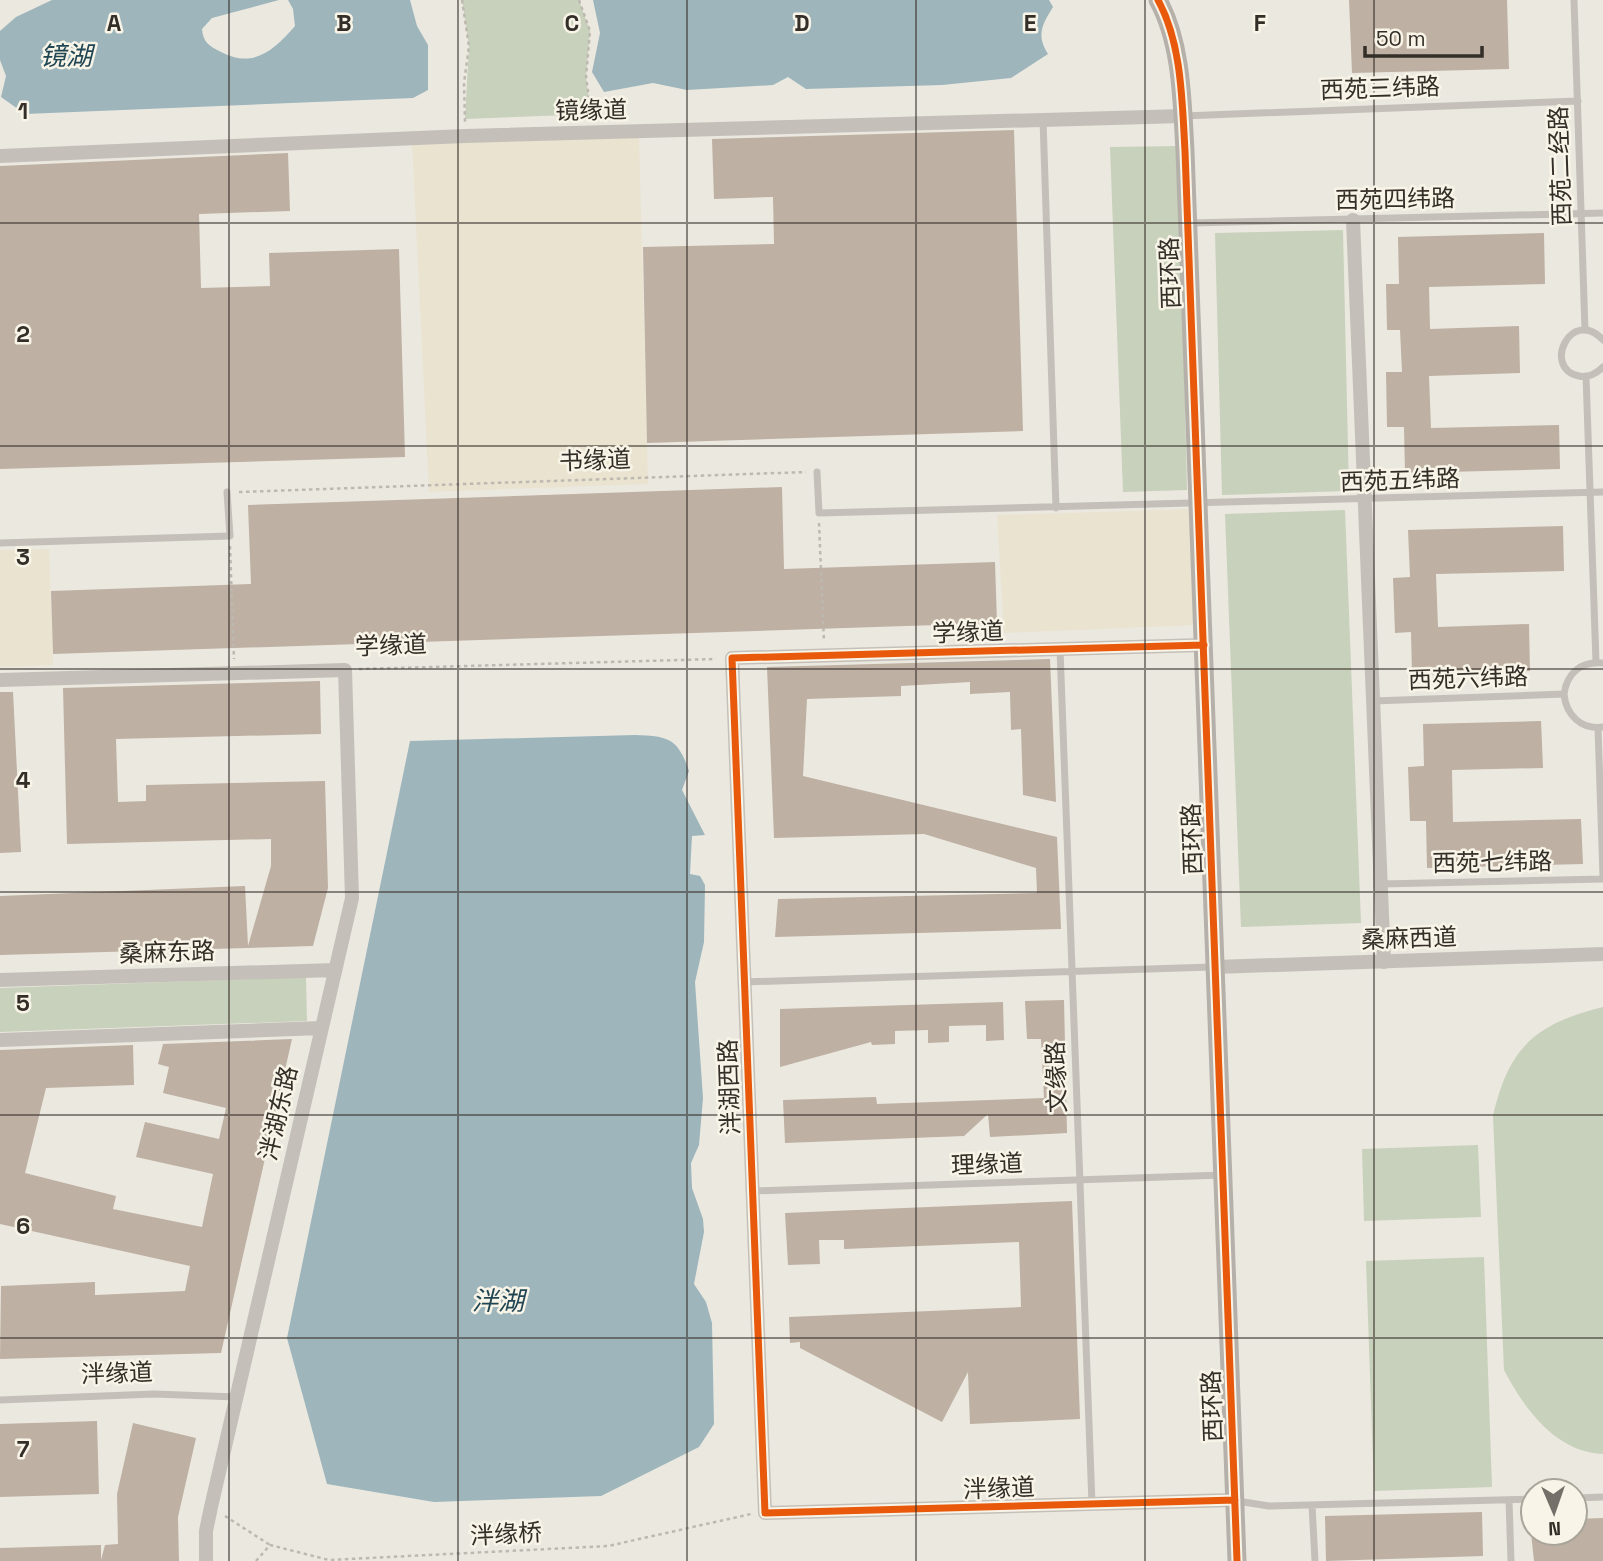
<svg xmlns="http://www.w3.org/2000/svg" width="1603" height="1561" font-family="'Space Grotesk','Noto Sans SC',sans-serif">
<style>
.green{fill:#c8d1bb}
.plaza{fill:#e9e3d0}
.water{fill:#9db5bb}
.building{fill:#beb0a2}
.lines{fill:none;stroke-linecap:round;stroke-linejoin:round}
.path{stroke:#bdb9b1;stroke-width:2.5;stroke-dasharray:3.5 3.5;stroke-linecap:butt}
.lane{stroke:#c4c0b9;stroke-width:7}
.street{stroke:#c4c0b9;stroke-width:14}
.secondary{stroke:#b5b1aa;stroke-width:19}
.cycleway-casing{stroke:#f8f4e7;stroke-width:11}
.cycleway{stroke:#e8590c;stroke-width:7}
.grid{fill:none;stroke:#342e28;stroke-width:2;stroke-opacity:0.55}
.labels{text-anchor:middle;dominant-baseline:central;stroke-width:5;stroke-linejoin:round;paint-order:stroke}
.street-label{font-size:24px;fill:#342e28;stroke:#f8f4e7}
.water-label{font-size:26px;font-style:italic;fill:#204553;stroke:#f8f4e7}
.grid-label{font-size:23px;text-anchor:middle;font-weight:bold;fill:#342e28;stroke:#f8f4e7;stroke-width:5;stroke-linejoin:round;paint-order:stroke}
</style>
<rect width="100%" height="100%" fill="#ebe8e0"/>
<path class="green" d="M462 0H579L590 31 586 77 591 114 465 119 469 46Z
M1179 146 1187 490 1123 492 1110 147Z
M1343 230 1349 491 1222 495 1215 233Z
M1345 510 1361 923 1241 927 1225 514Z
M306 977 307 1021 0 1032V988Z
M1603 1007V1454C1555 1452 1524 1408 1504 1370L1493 1116C1509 1047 1535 1024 1603 1007Z
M1478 1145 1481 1217 1364 1221 1362 1149Z
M1484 1257 1492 1487 1374 1491 1366 1261Z"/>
<path class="plaza" d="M639 137 648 484 429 492 412 143Z
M1192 509 1197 625 1004 633 997 515Z
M49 549 53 665 0 667V550Z"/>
<path class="water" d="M52 0H279L212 18 202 29C203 42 209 46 221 52 254 69 274 50 295 26L293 9 288 0H410L417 26 428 45V90L413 98 25 114 1 97 6 76 0 60V31L16 17Z
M593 0H1049L1053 7C1042 25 1036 35 1048 54L1011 78 942 85 806 89 788 77 773 85 687 90 653 83 604 92 592 72 600 33Z
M635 735C668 736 678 738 689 771L682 790 705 835 692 836 690 874 700 876 705 885 704 942 695 982 703 1098 699 1145 691 1163 692 1188 703 1219 704 1232 694 1284 706 1302 712 1323 714 1424 699 1447 601 1496 434 1502 327 1484 287 1338 410 741Z"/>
<path class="building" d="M1349 0H1507L1509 69 1352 73Z
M1014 130 1023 431 647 443 643 247 774 244 773 197 714 199 712 139Z
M288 153 290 211 199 214 201 288 270 286 269 253 399 249 405 457 0 469V166Z
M1544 233 1545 284 1429 287 1430 329 1519 326 1520 373 1429 376 1431 428 1559 425 1560 469 1405 473 1404 427H1387L1386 372H1402L1400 330H1387L1386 284H1399L1398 237Z
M782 487 784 569 995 562 997 623 53 654 51 591 251 584 248 505Z
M1563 526 1564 571 1436 574 1438 627 1529 624 1530 671 1412 675 1411 632 1395 633 1393 578 1410 577 1408 530Z
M1050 659 1056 802 1023 795 1021 729 1011 730 1010 692 970 694V682L901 686V696L807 699 803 776 1057 837 1061 929 775 937 778 899 1037 893 1036 868 924 834 774 838 767 667Z
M320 681 321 734 116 739 118 802 146 801V785L325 781 328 888 313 946 0 955V896L245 886 248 946 271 866V839L67 844 63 688Z
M0 692H13L21 852 0 853Z
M1541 721 1543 768 1452 770 1453 822 1581 819 1583 864 1427 868 1426 821H1410L1408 767 1424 766 1423 724Z
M1064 1000 1067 1133 990 1137 988 1114 964 1136 785 1143 783 1100 876 1097 877 1104 1044 1098 1041 1039H1027L1025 1001Z
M1003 1002 1004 1040 986 1041V1025L949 1026V1042L928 1043V1030L895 1031V1044L872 1045 871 1042 780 1067V1009Z
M292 1039 221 1353 0 1359 1 1286 95 1282V1295L185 1291 190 1266 0 1224V1050L133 1045 134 1085 46 1088 25 1173 116 1196 113 1209 202 1227 213 1174 136 1157 145 1122 219 1139 226 1108 163 1093 169 1067 158 1064 163 1044Z
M1072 1201 1080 1419 970 1424 968 1372 942 1422 800 1348V1342L790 1343 789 1317 1021 1307 1019 1242 844 1249V1240H819L820 1264 788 1265 785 1213Z
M97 1421 99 1494 0 1497V1424Z
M133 1423 196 1438 178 1517 179 1561H0V1548L101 1545V1560L105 1545 118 1544 117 1494Z
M1482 1512 1483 1556 1326 1561 1325 1516Z
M1603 1518V1561H1534L1531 1533H1575V1519Z"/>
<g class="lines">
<path class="path" d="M462 0 469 46 464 83 465 122
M579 0 590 31 586 77 592 118
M239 492 806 472
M819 523 824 642
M230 546 234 659
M359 669 716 659
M225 1516 270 1545
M256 1561 270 1545 329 1560 608 1546 751 1514"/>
<path class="lane" d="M1574 0 1585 330
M1183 116 1578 101
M1043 120 1056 508
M1191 223 1603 213
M1603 340C1572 306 1541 368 1579 376 1589 378 1596 374 1603 367
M1586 376 1596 662
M817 472 819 513 1603 492
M0 543 230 536 227 492
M1060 649 1092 1504
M1603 663C1581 661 1567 673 1564 694 1566 715 1581 730 1603 727
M1373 701 1564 694
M1598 728 1603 877
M1381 884 1603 879
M744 982 1212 967
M752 1191 1223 1175
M0 1400 154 1394 236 1397
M1575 1498 1603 1497
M1509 1500 1511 1561
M1237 1501 1269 1506 1533 1499
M1312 1505 1315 1561"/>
<path class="street" d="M0 156 465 136 1183 116
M1353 220 1384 962
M1204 645 732 658 765 1513 1235 1500
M0 680 345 670 352 898 211 1507 206 1531V1561
M1216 967 1603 954
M0 980 335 970
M0 1040 321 1028"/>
<path class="secondary" d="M1158 0C1182 44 1182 101 1185 151L1237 1561"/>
<g class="cycleway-casing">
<path id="cycleway" d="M1158 0C1182 44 1182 101 1185 151L1237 1561
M1204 645 732 658 765 1513 1235 1500"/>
</g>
<use href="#cycleway" class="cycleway"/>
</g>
<path class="grid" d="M229 0V1561M458 0V1561M687 0V1561M916 0V1561M1145 0V1561M1374 0V1561M0 223H1603M0 446H1603M0 669H1603M0 892H1603M0 1115H1603M0 1338H1603"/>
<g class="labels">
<g class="street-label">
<text transform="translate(1380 88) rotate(-2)">西苑三纬路</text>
<text transform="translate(591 110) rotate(-1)">镜缘道</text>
<text transform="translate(1560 166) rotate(-92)">西苑二经路</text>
<text transform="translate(1395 199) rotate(-1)">西苑四纬路</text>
<text transform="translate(1170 273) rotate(-92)">西环路</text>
<text transform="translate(595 460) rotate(-2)">书缘道</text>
<text transform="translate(1400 480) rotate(-2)">西苑五纬路</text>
<text transform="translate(968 632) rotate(-2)">学缘道</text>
<text transform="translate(391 645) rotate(-2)">学缘道</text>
<text transform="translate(1468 678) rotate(-2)">西苑六纬路</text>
<text transform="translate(1192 839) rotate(-92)">西环路</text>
<text transform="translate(1492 862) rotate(-1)">西苑七纬路</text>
<text transform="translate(1409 938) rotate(-2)">桑麻西道</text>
<text transform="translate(167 952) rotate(-2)">桑麻东路</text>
<text transform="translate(1056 1077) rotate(-92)">文缘路</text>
<text transform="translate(729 1087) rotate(-92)">泮湖西路</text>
<text transform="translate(278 1113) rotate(-77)">泮湖东路</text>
<text transform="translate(987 1164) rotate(-2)">理缘道</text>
<text transform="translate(117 1373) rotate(-2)">泮缘道</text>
<text transform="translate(1212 1406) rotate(-92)">西环路</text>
<text transform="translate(999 1488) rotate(-2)">泮缘道</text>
<text transform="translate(506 1534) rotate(-3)">泮缘桥</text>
</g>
<g class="water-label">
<text x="66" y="56">镜湖</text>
<text x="498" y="1301">泮湖</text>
</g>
</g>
<g class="grid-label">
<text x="114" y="31">A</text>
<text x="344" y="31">B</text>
<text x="572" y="31">C</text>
<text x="802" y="31">D</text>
<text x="1030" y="31">E</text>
<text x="1260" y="31">F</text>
<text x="23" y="119">1</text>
<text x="23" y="342">2</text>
<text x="23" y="565">3</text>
<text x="23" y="788">4</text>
<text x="23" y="1011">5</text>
<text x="23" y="1234">6</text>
<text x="23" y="1457">7</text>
</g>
<g transform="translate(1554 1512) rotate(178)"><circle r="33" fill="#f8f4e7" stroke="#aaa59b" stroke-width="2"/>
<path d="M0-5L12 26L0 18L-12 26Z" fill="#746f68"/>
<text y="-10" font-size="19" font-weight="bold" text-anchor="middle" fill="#342e28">N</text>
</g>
<path d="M1365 46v10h117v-10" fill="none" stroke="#342e28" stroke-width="3.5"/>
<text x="1376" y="46" font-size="21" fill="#342e28" stroke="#f8f4e7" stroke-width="5" paint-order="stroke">50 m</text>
</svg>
